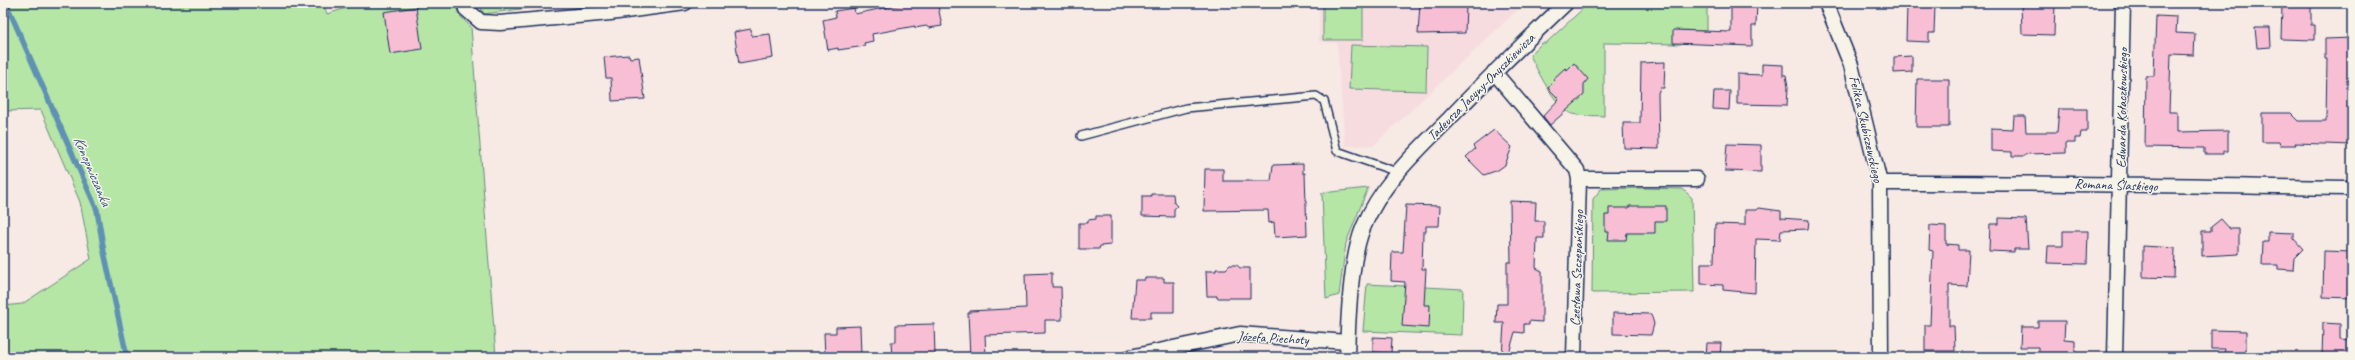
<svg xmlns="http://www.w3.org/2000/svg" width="2355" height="360" font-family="Caveat,sans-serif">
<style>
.built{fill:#f7dcdf}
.green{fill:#b6e6a5;stroke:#688a82}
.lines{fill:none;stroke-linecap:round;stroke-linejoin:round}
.stream{stroke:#5e91b4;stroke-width:5.5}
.building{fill:#f8bfd4;stroke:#1b2f5e}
.service-casing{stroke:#1b2f5e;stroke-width:10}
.minor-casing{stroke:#1b2f5e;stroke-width:17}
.service{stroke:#f7f3e8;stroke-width:7}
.minor{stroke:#f7f3e8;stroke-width:14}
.labels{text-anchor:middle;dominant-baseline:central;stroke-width:3;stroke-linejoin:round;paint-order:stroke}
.street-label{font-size:14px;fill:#1b2f5e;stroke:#f7f3e8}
.water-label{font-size:15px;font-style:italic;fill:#375882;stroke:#f7f3e8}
</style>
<rect width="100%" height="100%" fill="#f7e9e4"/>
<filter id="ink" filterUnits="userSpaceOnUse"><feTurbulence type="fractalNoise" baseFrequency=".025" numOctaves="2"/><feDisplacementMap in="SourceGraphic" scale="8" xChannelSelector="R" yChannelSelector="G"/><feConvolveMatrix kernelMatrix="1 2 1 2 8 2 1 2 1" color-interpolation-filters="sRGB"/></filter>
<g filter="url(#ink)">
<path class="built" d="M1319 3H1525L1374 145 1345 146 1337 43 1319 42Z"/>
<path class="green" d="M3 3H323L327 14 362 3H455L459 15 471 27 496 357H3V306L22 304 91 259 80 202 41 110 3 111Z
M478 3H564L484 14Z
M1323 3H1363V40H1323Z
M1589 3H1707V31L1681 30V44L1604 43V116C1594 115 1579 117 1570 113 1555 106 1537 70 1530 55L1542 43H1546Z
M1351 45 1427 47 1426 91 1349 89Z
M1368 188 1346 243 1339 295 1326 299 1322 193Z
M1640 188 1683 189 1692 198 1694 292 1592 293 1593 199 1601 189Z
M1367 284 1463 289 1462 335 1363 331Z"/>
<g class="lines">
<path class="stream" d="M6 3 97 210 104 252 127 357"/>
</g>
<path class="building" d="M907 3H934V7L938 6 942 26 929 28 926 26 915 28V26L872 34 873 41 864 43 865 46 838 50V48L828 50 823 20 836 17 835 11 854 8 855 14Z
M1420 3 1466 4 1465 33 1418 34Z
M1731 3H1757L1756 26H1752V46L1673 43V30L1731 32Z
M2021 3H2055L2054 35 2022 34Z
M1907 5 1935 6 1934 33H1929V42L1906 41Z
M2282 6H2311V25H2315V40L2281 39Z
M416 7 422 49 390 54 384 12Z
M2156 16 2177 17 2176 33 2195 34 2194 55 2171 54 2169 112H2177V132L2228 131V151H2223V154H2204V148L2145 147 2146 76H2154Z
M2255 28H2270L2271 47 2257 48Z
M751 29 752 36 770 34 773 58 739 64 734 32Z
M2352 38V145L2295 143 2296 145H2280L2279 142H2262V113H2291L2299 121H2326L2327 59H2325V39Z
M629 55 630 58 639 57 645 99 612 101 611 78H606L604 57Z
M1912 56V72L1894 73V57Z
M1665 62 1664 88H1660L1658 93 1659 149 1624 148 1623 123H1640L1641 63Z
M1574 63 1588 79 1584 84V95L1550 125 1543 116 1559 99 1548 88 1555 81 1553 79 1565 68 1567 70Z
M1762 64 1783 65V75H1786L1788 87 1787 105 1737 104V74L1762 75Z
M1917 79H1949V127H1916Z
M1714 91H1730L1729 110 1713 109Z
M2059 109H2087V132H2081L2080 138H2075V143H2066V153L2025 154V156H2012V152L1991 151V128L2013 129 2014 116H2025L2026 132H2057Z
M1494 130 1512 147 1505 165 1498 170 1484 175 1466 157 1475 149 1473 146Z
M1727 144 1761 145V172L1725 171Z
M1303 164V174L1305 173 1307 235 1275 237 1274 222 1269 223 1268 210 1204 211 1205 169H1223V181H1271L1273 165Z
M1151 194H1173L1174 203 1177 206 1174 209V217L1142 216V196H1151Z
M1510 201 1536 202 1535 221H1544V238H1537L1536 268 1542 271V322L1529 321V324H1524V333L1515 332 1508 357H1502L1504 323H1496L1497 304H1507V262H1511Z
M1406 205 1440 206 1439 226H1426V232H1423L1422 269H1426L1424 305H1430L1429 328 1402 326 1405 282 1391 281 1392 252H1403Z
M1629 206H1666V221H1655V233H1627L1626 240H1608L1609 232H1605V215H1609V208H1629Z
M1759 208 1781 211V218L1809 220 1808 229 1781 230 1780 240 1756 239 1755 293 1723 290V285L1701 284V263H1714L1715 224 1745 225V210H1757Z
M1096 216H1111V245L1100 246 1099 249H1079V223H1088V220L1096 219Z
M1999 218 2026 219 2028 249H2014V252L1989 251 1990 224H1999Z
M2221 219 2230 229H2239V254L2202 256V231H2211V227Z
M1930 225 1946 226V244L1958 245V250H1969L1967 286 1949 285V326H1954L1955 351H1925V325H1930L1933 251 1929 250Z
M2063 231H2088L2087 264 2047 263 2048 246H2063Z
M2268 232 2294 233V239L2303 249 2294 258 2293 270 2278 269V265H2262L2263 242H2268Z
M2143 246 2175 248 2174 278 2143 277Z
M2324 251 2352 252V298L2323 297Z
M1230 265H1237L1240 268H1250V298H1217V296H1207L1206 271H1216V269H1226Z
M1052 273V287H1061L1062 320H1045V333L985 335 986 357H970L968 313H970V311L1026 308 1025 274Z
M1145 278H1164V282H1174V312H1151V318H1132L1135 280H1145Z
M1613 313 1651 314 1654 324 1651 335 1613 334Z
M2038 321H2065L2064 339 2075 340V357H2038V347H2020L2021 327H2038Z
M2323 323 2340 324V339L2350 340 2349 357H2322Z
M934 324 935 355 892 357 891 342H896V325Z
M860 326 861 356 825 357 824 333H836V327Z
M2211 330 2246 331V355H2224L2225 349H2211Z
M1373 337 1392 338 1391 353 1373 352Z
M1707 343H1721L1720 357H1706Z"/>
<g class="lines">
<g class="service-casing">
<path id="service" d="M1081 136 1186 108 1316 96 1324 101 1337 151 1397 172"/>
</g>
<g class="minor-casing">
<path id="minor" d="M464 3 466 9 481 22 500 23 610 13 685 3
M1826 3 1851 65 1880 183 1881 357
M1494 72 1577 170 1579 179 1574 357
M1579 179H1697
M1880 183C2038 182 2195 186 2352 188
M1130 357 1240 334 1347 342
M1347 357C1348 322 1350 260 1363 228 1381 184 1415 153 1448 120 1486 80 1526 41 1566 3
M2115 357 2123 3"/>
</g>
<use href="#service" class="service"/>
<use href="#minor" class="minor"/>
</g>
</g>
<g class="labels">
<g class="street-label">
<text transform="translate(1481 87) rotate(-45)">Tadeusza Jacyny-Onyszkiewicza</text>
<text transform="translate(2122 108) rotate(-89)">Edwarda Kołaczkowskiego</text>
<text transform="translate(1866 129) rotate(77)">Feliksa Skubiszewskiego</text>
<text transform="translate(2116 185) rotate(2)">Romana Ślaskiego</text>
<text transform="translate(1577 268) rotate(-88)">Czesława Szczepańskiego</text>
<text transform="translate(1273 338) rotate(3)">Józefa Piechoty</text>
</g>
<g class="water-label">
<text transform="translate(92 171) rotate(67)">Konopniczanka</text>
</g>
</g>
<rect width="2355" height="360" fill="none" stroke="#f7f3e8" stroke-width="16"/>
<rect x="8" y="8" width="2339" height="344" fill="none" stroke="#1b2f5e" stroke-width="1.5" filter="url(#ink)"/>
</svg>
